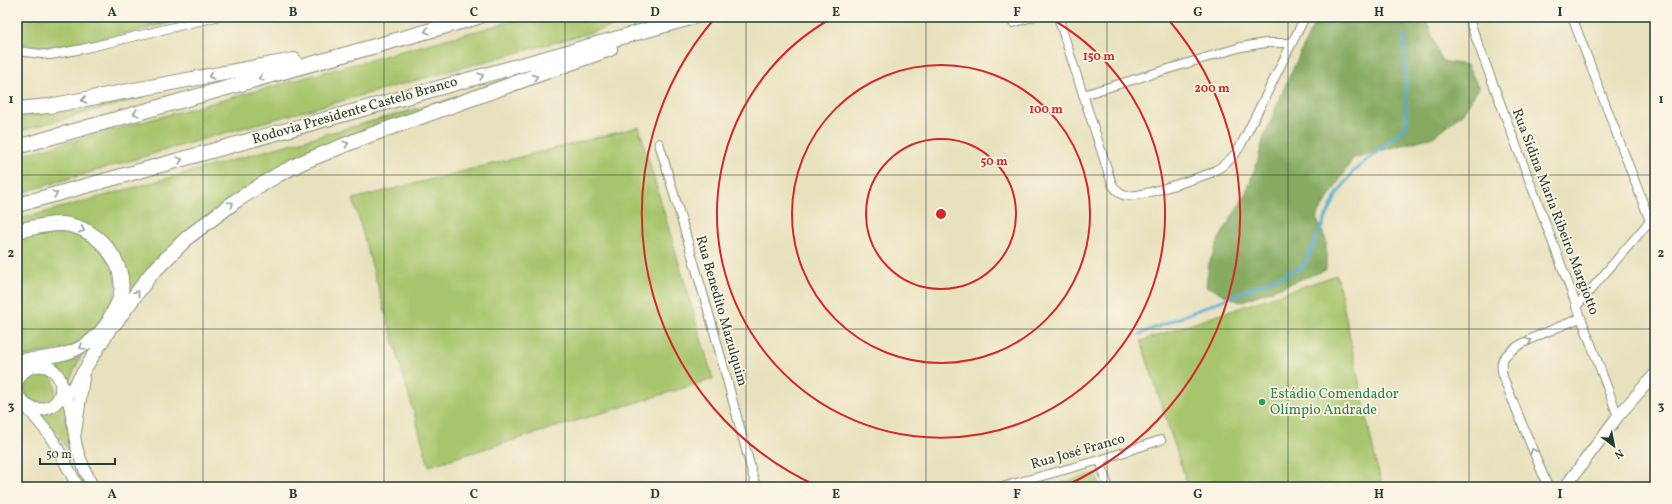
<svg xmlns="http://www.w3.org/2000/svg" width="1672" height="504" font-family="Vollkorn,serif">
<style>
.green{fill:#a7c56c;stroke:#638150}
.forest{fill:#85aa60;stroke:#52744a}
.lines{fill:none;stroke-linecap:round;stroke-linejoin:round}
.stream{stroke:#59add5;stroke-width:3}
.minor-casing{stroke:#848f79;stroke-width:10}
.secondary-casing{stroke:#848f79;stroke-width:13}
.primary-casing{stroke:#848f79;stroke-width:14}
.motorway-casing{stroke:#848f79;stroke-width:16}
.minor{stroke:#fff;stroke-width:8}
.secondary{stroke:#fff;stroke-width:11}
.primary{stroke:#fff;stroke-width:12}
.motorway{stroke:#fff;stroke-width:14}
.oneway{stroke:#8f9e9a}
.grid{fill:none;stroke:#1f3d34;stroke-width:1;stroke-opacity:0.55}
.ring{fill:none;stroke:#d62828;stroke-width:2}
.leisure-dot{fill:#2e9e5b;stroke:#fcf5e5;stroke-width:1.5}
.labels{text-anchor:middle;dominant-baseline:central;stroke-width:3.5;stroke-linejoin:round;paint-order:stroke}
.street-label{font-size:14px;fill:#1f3d34;stroke:#fcf5e5}
.leisure-label{font-size:14px;fill:#27864d;stroke:#fcf5e5;text-anchor:start}
.centre{fill:#d62828;stroke:#fcf5e5;stroke-width:2}
.ring-label{font-size:12px;text-anchor:middle;font-weight:bold;fill:#d62828;stroke:#fcf5e5;stroke-width:3.5;stroke-linejoin:round;paint-order:stroke}
.neatline{fill:none;stroke:#1f3d34;stroke-width:1.5}
.grid-label{font-size:13px;text-anchor:middle;font-weight:bold;fill:#1f3d34}
</style>
<rect width="100%" height="100%" fill="#fcf5e5"/>
<filter id="ink" filterUnits="userSpaceOnUse"><feTurbulence type="fractalNoise" baseFrequency=".025" numOctaves="2"/><feDisplacementMap in="SourceGraphic" scale="8" xChannelSelector="R" yChannelSelector="G"/><feConvolveMatrix kernelMatrix="1 2 1 2 8 2 1 2 1" color-interpolation-filters="sRGB"/></filter>
<filter id="wash" filterUnits="userSpaceOnUse"><feTurbulence type="fractalNoise" baseFrequency=".012" numOctaves="4" result="noise"/><feDisplacementMap in="SourceGraphic" scale="16" xChannelSelector="R" yChannelSelector="G"/><feGaussianBlur stdDeviation="0.9" result="paint"/><feColorMatrix in="noise" values="0 0 0 0 0 0 0 0 0 0 0 0 0 0 0 0 0 1.4 0 .05"/><feComposite in="paint" operator="in"/></filter>
<g filter="url(#wash)">
<rect width="100%" height="100%" fill="#e8e1be"/>
<path class="green" d="M20 17H195L82 44 52 48 17 43V24Z
M527 17H647L217 135 17 194V156Z
M142 93 143 97 17 132V116L42 113Z
M459 97 283 167 134 290 128 292 125 289 98 232 17 227V220Z
M639 127 713 379 429 466 353 199Z
M50 229 76 232 103 251 116 280 113 309 80 345 17 358V234Z
M1337 275 1376 463 1383 487H1188L1141 341Z
M81 356 68 384 57 366Z
M31 371 48 372C70 398 37 415 25 395 22 392 20 388 22 384 24 379 28 375 31 371Z
M66 401 69 439 75 463 63 442 42 414Z
M1096 473 1100 487H1048Z"/>
<path class="forest" d="M1426 20 1442 61 1467 65 1479 88 1462 114 1433 137 1353 158 1316 218 1326 240V270L1240 302 1206 286 1209 264 1219 239 1245 195 1257 163 1264 137 1284 88 1314 24Z"/>
<g class="lines">
<path class="stream" d="M1140 334 1303 267 1337 194 1354 171 1407 126 1404 35"/>
</g>
</g>
<g filter="url(#ink)">
<g class="lines">
<g class="minor-casing">
<path id="minor" d="M1058 17 1112 184C1115 188 1118 193 1123 195 1136 200 1195 178 1211 173 1224 166 1234 158 1241 145L1305 17
M1468 17 1618 416
M1572 17 1650 221
M1013 23 1032 17
M17 51 50 55 82 49 216 17
M1083 95 1241 47 1266 43H1292
M659 143 712 324 756 487
M1576 307 1655 215
M1100 460 1108 487
M1002 487 1100 460 1161 440
M1548 487 1503 377C1502 372 1501 367 1502 362 1507 344 1564 326 1580 318"/>
</g>
<g class="secondary-casing">
<path id="secondary" d="M63 387C72 405 72 424 76 444 79 459 86 473 93 487
M26 406 48 433 57 447 78 487
M1565 487 1618 416 1655 374"/>
</g>
<g class="primary-casing">
<path id="primary" d="M17 360C57 357 85 356 109 320
M17 383C23 360 57 360 61 384 65 411 28 420 17 393
M56 402 71 391 109 331
M75 432 83 378"/>
</g>
<g class="motorway-casing">
<path id="motorway" d="M17 109 49 106 294 60
M17 147 478 17
M17 205 694 17
M17 231C32 228 48 223 63 224 95 227 126 259 121 293 120 302 115 310 110 318
M114 324 151 274 188 237 237 200 279 174 303 162 362 138 610 49"/>
</g>
<use href="#minor" class="minor"/>
<use href="#secondary" class="secondary"/>
<use href="#primary" class="primary"/>
<use href="#motorway" class="motorway"/>
</g>
<defs><path id="oneway-chevron" d="M-2-3.5L2.5 0L-2 3.5" fill="none" stroke-width="1.6" stroke-linecap="round" stroke-linejoin="round"/></defs>
<g class="oneway">
<use href="#oneway-chevron" transform="translate(427 31) rotate(165)"/>
<use href="#oneway-chevron" transform="translate(211 76) rotate(169)"/>
<use href="#oneway-chevron" transform="translate(481 76) rotate(-16)"/>
<use href="#oneway-chevron" transform="translate(535 77) rotate(-20)"/>
<use href="#oneway-chevron" transform="translate(261 78) rotate(164)"/>
<use href="#oneway-chevron" transform="translate(84 100) rotate(169)"/>
<use href="#oneway-chevron" transform="translate(136 113) rotate(165)"/>
<use href="#oneway-chevron" transform="translate(346 144) rotate(-21)"/>
<use href="#oneway-chevron" transform="translate(180 160) rotate(-15)"/>
<use href="#oneway-chevron" transform="translate(55 194) rotate(-15)"/>
<use href="#oneway-chevron" transform="translate(231 204) rotate(-35)"/>
<use href="#oneway-chevron" transform="translate(82 230) rotate(23)"/>
<use href="#oneway-chevron" transform="translate(137 293) rotate(-53)"/>
<use href="#oneway-chevron" transform="translate(1529 341) rotate(-25)"/>
<use href="#oneway-chevron" transform="translate(82 347) rotate(149)"/>
<use href="#oneway-chevron" transform="translate(1533 451) rotate(-112)"/>
</g>
</g>
<path class="grid" d="M203 17V487M384 17V487M565 17V487M746 17V487M926 17V487M1107 17V487M1288 17V487M1469 17V487M17 175H1655M17 329H1655"/>
<g class="ring">
<circle cx="941" cy="214" r="75"/>
<circle cx="941" cy="214" r="149"/>
<path d="M1048 17A224 224 0 1 1 834 17"/>
<path d="M817 486A299 299 0 0 1 715 18M1167 18A299 299 0 0 1 1065 486"/>
</g>
<circle class="leisure-dot" cx="1262" cy="402" r="4"/>
<g class="labels">
<g class="street-label">
<text transform="translate(355 111) rotate(-16)">Rodovia Presidente Castelo Branco</text>
<text transform="translate(1555 212) rotate(69)">Rua Sidina Maria Ribeiro Margiotto</text>
<text transform="translate(721 311) rotate(74)">Rua Benedito Mazulquim</text>
<text transform="translate(1078 452) rotate(-16)">Rua José Franco</text>
</g>
<g class="leisure-label">
<text x="1270" y="394">Estádio Comendador<tspan x="1270" dy="16">Olímpio Andrade</tspan></text>
</g>
</g>
<circle cx="941" cy="214" r="6" class="centre"/>
<g class="ring-label">
<text x="1099" y="60">150 m</text>
<text x="1212" y="92">200 m</text>
<text x="1046" y="113">100 m</text>
<text x="994" y="165">50 m</text>
</g>
<rect width="1672" height="504" fill="none" stroke="#fcf5e5" stroke-width="44"/>
<g transform="translate(1614 446) rotate(148)" stroke="#fcf5e5" stroke-width="3" paint-order="stroke">
<path d="M0-3L7 15L0 10L-7 15Z" fill="#1f3d34"/>
<text y="-6" font-size="11" font-weight="bold" text-anchor="middle" fill="#1f3d34">N</text>
</g>
<path d="M40 458v6h75v-6" fill="none" stroke="#1f3d34" stroke-width="2"/>
<text x="46" y="458" font-size="12" fill="#1f3d34" stroke="#fcf5e5" stroke-width="3" paint-order="stroke">50 m</text>
<rect x="22" y="22" width="1628" height="460" class="neatline"/>
<g class="grid-label">
<text x="112" y="16">A</text>
<text x="293" y="16">B</text>
<text x="474" y="16">C</text>
<text x="655" y="16">D</text>
<text x="836" y="16">E</text>
<text x="1017" y="16">F</text>
<text x="1198" y="16">G</text>
<text x="1379" y="16">H</text>
<text x="1560" y="16">I</text>
<text x="11" y="103">1</text>
<text x="1661" y="103">1</text>
<text x="11" y="257">2</text>
<text x="1661" y="257">2</text>
<text x="11" y="410">3</text>
<text x="1661" y="410">3</text>
<text x="112" y="498">A</text>
<text x="293" y="498">B</text>
<text x="474" y="498">C</text>
<text x="655" y="498">D</text>
<text x="836" y="498">E</text>
<text x="1017" y="498">F</text>
<text x="1198" y="498">G</text>
<text x="1379" y="498">H</text>
<text x="1560" y="498">I</text>
</g>
</svg>
